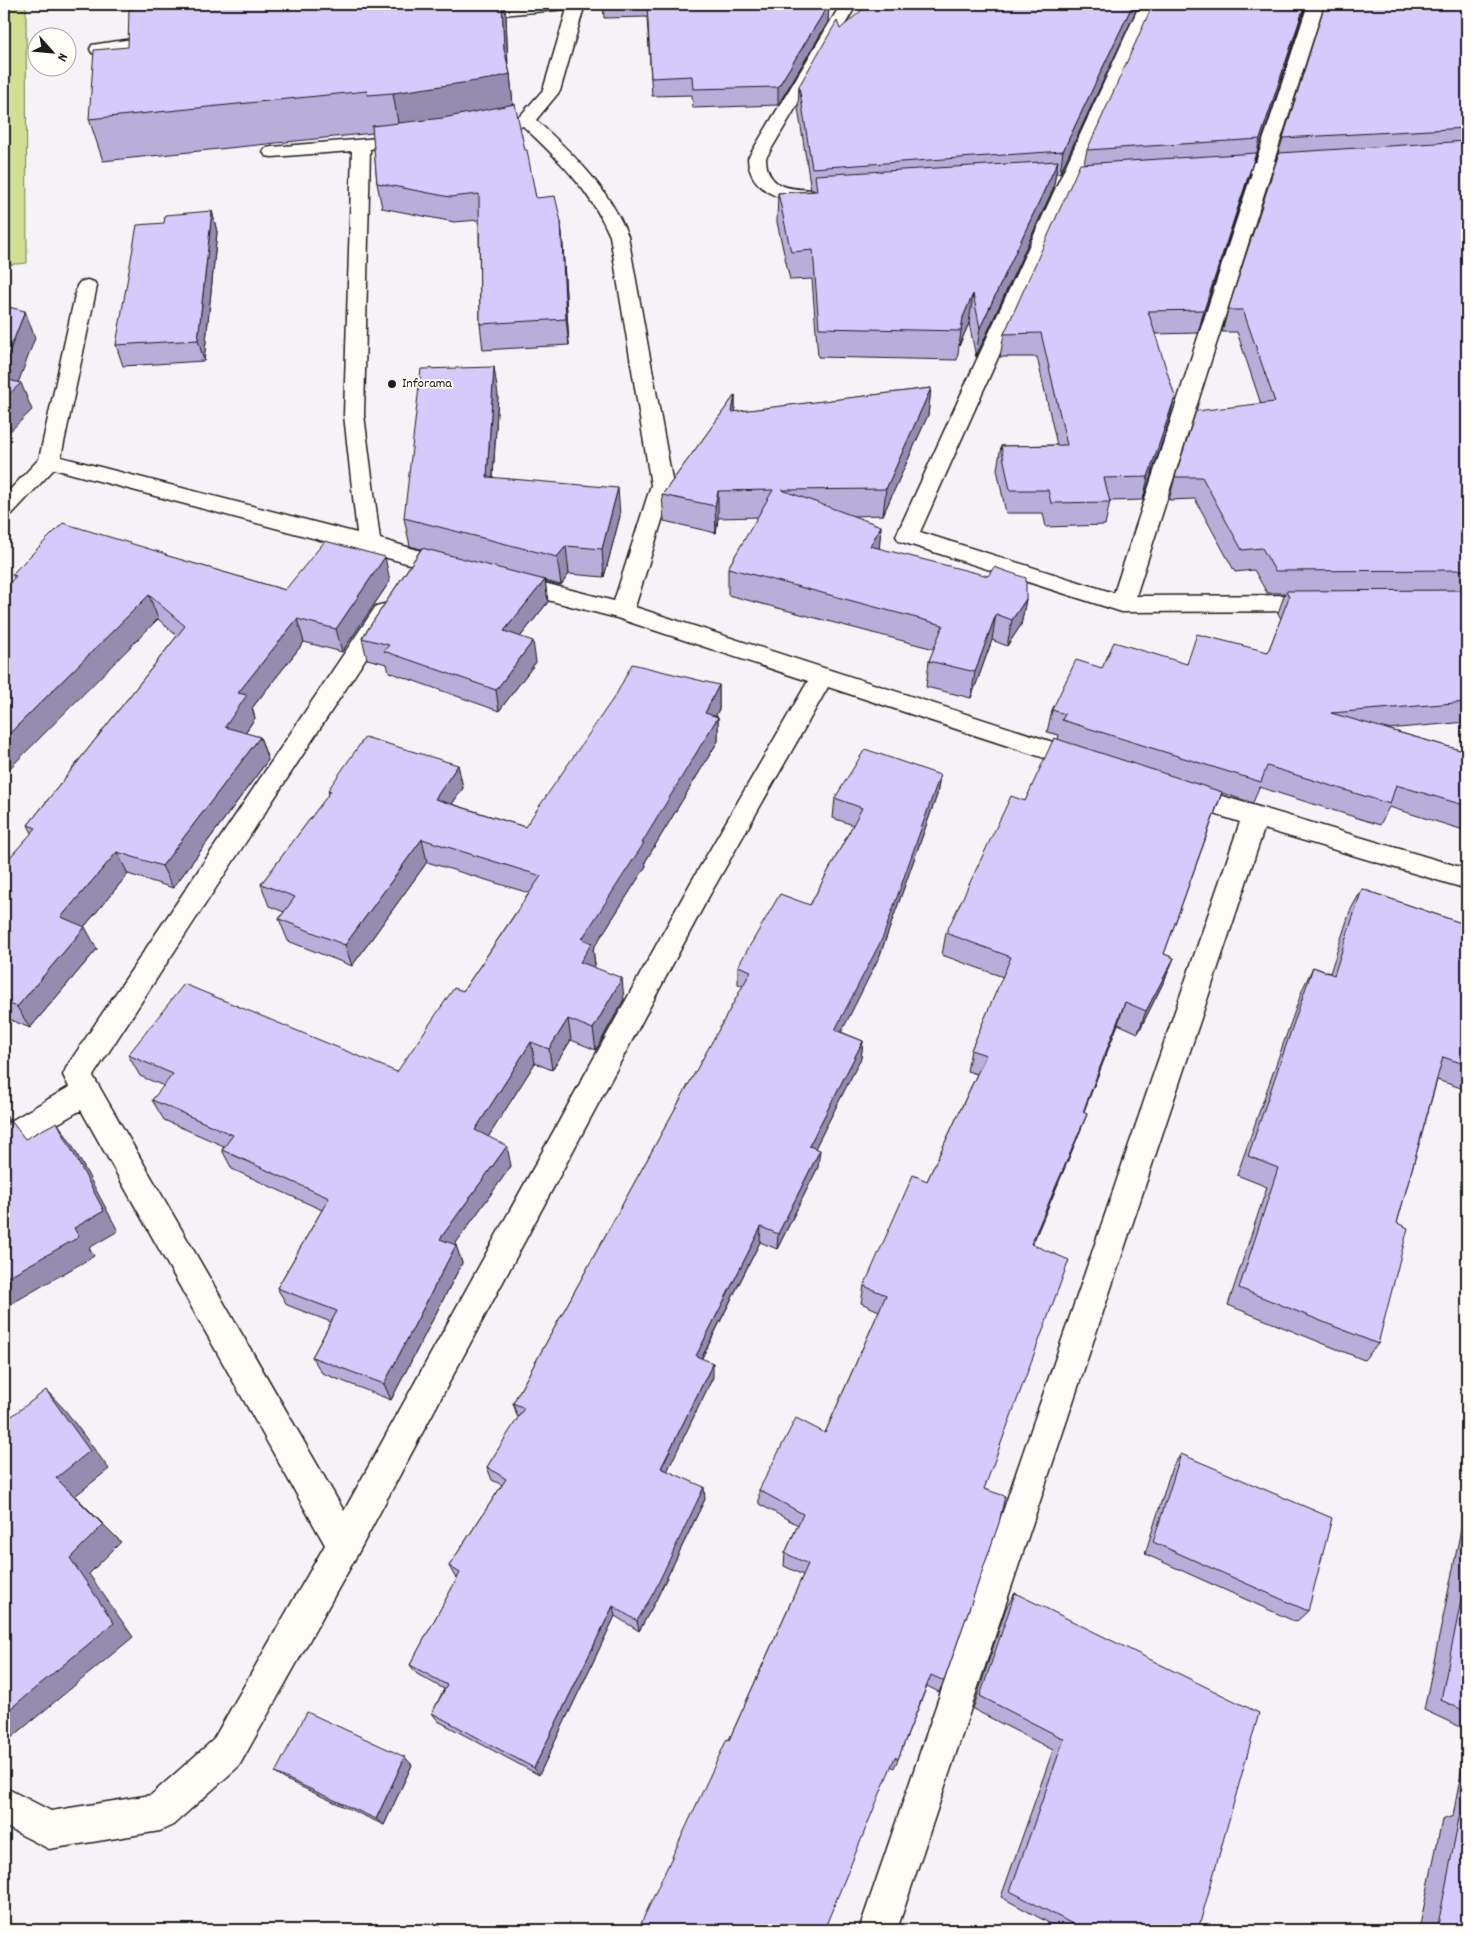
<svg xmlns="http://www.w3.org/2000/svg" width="1471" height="1934" font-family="Dekko,sans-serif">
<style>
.green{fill:#d0df92;stroke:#767e57}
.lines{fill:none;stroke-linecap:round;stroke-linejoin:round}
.minor-casing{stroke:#1c1c1c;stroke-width:3}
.minor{fill:#fdfcf7;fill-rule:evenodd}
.wall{fill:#b7aed9;stroke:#1c1c1c}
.shaded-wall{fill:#958db0;stroke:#1c1c1c}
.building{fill:#d5cafc;stroke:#1c1c1c}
.poi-dot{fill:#1c1c1c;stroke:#fdfcf7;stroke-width:2}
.labels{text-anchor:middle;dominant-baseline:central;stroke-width:4;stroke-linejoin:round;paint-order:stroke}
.far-poi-label{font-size:14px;fill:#1c1c1c;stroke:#fdfcf7;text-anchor:start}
</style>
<rect width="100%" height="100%" fill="#f5f2f8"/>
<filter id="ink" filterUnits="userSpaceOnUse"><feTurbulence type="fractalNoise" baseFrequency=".02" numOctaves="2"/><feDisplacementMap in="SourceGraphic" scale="10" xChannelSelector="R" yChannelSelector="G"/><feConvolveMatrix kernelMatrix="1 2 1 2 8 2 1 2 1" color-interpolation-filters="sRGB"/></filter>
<g filter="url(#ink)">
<path class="green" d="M4 4H26L27 263 4 265Z"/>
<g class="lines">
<g class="minor-casing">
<path id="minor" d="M521 4H585L560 91 536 120C573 154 609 188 628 236L673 485 635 607 1093 755 1097 762 1093 769 1084 771 828 687 708 898 356 1557 239 1766 173 1825 160 1831 49 1849 4 1826V1787L51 1811 151 1795 213 1740 325 1545 81 1110 14 1149 4 1153V1125L69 1087 63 1075 67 1066 376 606 384 604 392 606 396 612 392 618 93 1076 344 1511 690 884 808 681 617 618 501 588 498 582 501 576 509 574 614 601 651 485 610 236C591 191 558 159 523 126L508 130 502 129 499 125 502 121 520 116 543 90 567 9 468 18 462 16 460 13 462 10 468 8Z
M841 4H857L766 158C767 198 806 186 831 192L834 196 831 200C800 208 748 197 748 158Z
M1140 4H1156L920 532 1114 593 1252 173 1214 175 1208 174 1205 170 1208 166 1214 165 1256 162 1308 4H1324L1274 161 1311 159 1317 160 1320 164 1317 168 1311 169 1271 172 1136 596 1318 595 1326 597 1330 603 1326 609 1318 611 1122 612 899 541 896 536Z
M166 34 172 36 174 39 172 42 98 54 92 53 90 49 92 45 98 44Z
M379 138 385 139 388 143 385 147 370 149 364 415 380 539 459 562 462 567 459 572 451 575 54 469 12 514 4 516V496L39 459 77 286 80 282 87 280 94 282 97 286 61 457 357 533 344 415 352 151 272 157 266 156 263 152 266 148 272 147Z
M1182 784 1467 869V889L1264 829 897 1930H859L1240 822 1173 801 1169 794 1173 787Z"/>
</g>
<use href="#minor" class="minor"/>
</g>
<path class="wall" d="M603 4H829L828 22 778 105 693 108 692 95 652 96 647 17 604 18Z
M1139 4 1060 173H1056L1053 189 976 357 969 323 959 346 957 360 818 357 812 279 790 280 777 222 778 193 814 191V190H811L798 108 799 86 840 29Z
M1306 4 1255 161H1253L1249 176 1198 333 1155 334 1169 421 1143 500 1110 501 1105 525 1046 527 1043 513H1006L997 469 1001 446 1057 445 1037 357H1000L1004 334 1084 163 1087 150Z
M1467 4V722L1387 729 1467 752V831L1389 807 1380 825 1259 787 1253 803 1222 793 1164 954 1174 958 1165 979 1138 1033 1118 1024 1083 1113 1087 1114 1079 1134 1032 1245 984 1489 944 1681 939 1692 927 1686 898 1759 894 1768 891 1766 729 1740 803 1575 784 1566 785 1553 798 1525 759 1504V1490L825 1433 879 1311 861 1303 864 1286 927 1181 977 1074 967 1071 971 1050 1003 977 942 955 946 933 1025 801 1058 739 1059 735 1047 732 1052 710 1102 668 1187 664 1268 652 1281 619 1278 613 1285 593H1267L1254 570 1235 572 1195 499 1169 500 1175 477 1261 404 1237 332H1222L1228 310 1283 138Z
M506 16 508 65 510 74 513 105 536 198 561 222 563 247 569 345 483 350 480 324 479 220 454 222 382 208 377 183 373 133 103 161 89 119Z
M212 211 217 232 204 361 123 366 116 345Z
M931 388 928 415 883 515 852 516 881 526 879 549 1026 599 1021 625 1007 646 992 640 971 698 926 687 929 661 934 649 728 595V568L758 517 718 518 716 533 664 521 662 495 735 395V412Z
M498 395 493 478 620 516 604 577 569 574 561 585 545 581 548 602 520 637 536 662 499 711 389 672 387 664 367 659 362 638 421 549 410 546 404 518Z
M166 554 167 556 285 590 390 581 342 652 304 642 252 708 255 718 245 733 260 737 268 760 173 888 128 874 84 927 97 949 30 1028 4 1017V864L32 833 28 825 177 636 158 619 14 578 12 574Z
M719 685V709L715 717H718V741L645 862 646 866 593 949 595 965 594 967 624 999 596 1050 571 1040 552 1070 535 1063 488 1137 511 1166 455 1244 462 1263 391 1400 322 1373 312 1357 331 1322 287 1305 277 1288 322 1210 232 1169 222 1150 224 1146 164 1120 152 1100 164 1086 140 1076 128 1055 397 1072 463 991 529 893 427 862 352 966 288 941 279 919 284 912 269 906 261 884 329 794 328 790 458 765 463 788 452 804 525 827Z
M940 775 937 795 880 955 841 1032 863 1041 861 1058 815 1148 818 1167 777 1249 760 1242 702 1358 713 1377 667 1471 705 1499 655 1602 639 1631 615 1616 539 1775 438 1721 432 1713 444 1689 417 1674 410 1665 457 1579 455 1577 449 1566 502 1485 492 1480 487 1467 519 1417 517 1416 513 1403 743 986 738 984V966L810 905 853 825 833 818 835 798Z
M1362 889 1467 925V1090L1437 1080 1397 1223 1378 1344 1364 1360 1228 1305 1267 1187 1237 1175 1303 988 1313 967 1330 973 1350 911Z
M1181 1454 1308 1611 1296 1622 1145 1554 1172 1467Z
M1467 1500V1730L1424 1710Z
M1015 1593 1198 1930H1062L1001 1897 1053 1750 973 1709 1006 1608Z
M1467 1741V1930H1419L1442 1820 1453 1816Z
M412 1765 384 1825 286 1780 275 1773Z"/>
<path class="shaded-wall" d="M502 4H504L506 16 508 74H510L514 116 400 135 393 93 504 49Z
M829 4 828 22 778 105V87Z
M1133 4H1139L1060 173 1063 151Z
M1305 4H1306L1255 161 1260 139Z
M1256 153 1249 176 1198 333 1204 310Z
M1058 161 1053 189 976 357 980 328Z
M212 211 217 232 204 361 198 340Z
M561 222 563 247 569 345 566 319Z
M973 294 969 323 959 346 963 317Z
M25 311 35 338 17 386 21 383 32 410 4 437V365Z
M494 367 498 395 491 506 487 477Z
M931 388 928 415 883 515 886 489Z
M735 395V421L732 412Z
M1175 397 1169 421 1143 500 1148 477Z
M618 488 620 516 604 577 602 549Z
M718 491V518L716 533 715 506Z
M881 526 879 552 870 546Z
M566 546 569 574 561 585 557 557Z
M385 557 390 581 342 652 336 629Z
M545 580 548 602 508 652 504 631Z
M149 595 158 619 4 774V739Z
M1026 599 1021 625 1007 646 1012 620Z
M996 614 992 640 971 698 975 672Z
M297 619 304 642 252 708 255 718 233 750 225 727 238 693Z
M533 641 536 662 499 711 496 690Z
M719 685V709L706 737 705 713Z
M718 717V741L645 862 646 866 593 949 595 965 583 983 580 962 582 939Z
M260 737 268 760 173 888 162 866Z
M458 765 463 788 440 822 435 799Z
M940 775 937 795 880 955 834 1047 835 1030Z
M422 839 427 862 352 966 345 945Z
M117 852 128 874 74 939 61 917Z
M85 927 97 949 30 1028 17 1007Z
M1174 958 1165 979 1138 1033 1146 1011Z
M622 978 624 999 596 1050 593 1029Z
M1125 1002 1118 1024 1076 1132 1083 1112Z
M568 1019 571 1040 552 1070 549 1049Z
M863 1041 861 1058 808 1162 809 1146Z
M531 1042 535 1063 480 1150 475 1130Z
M4 1112 9 1120 4 1124Z
M1087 1114 1079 1134 1025 1262 1031 1244Z
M57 1122 71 1143 118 1231 89 1248 94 1256 4 1308V1279L74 1228Z
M507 1146 511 1166 446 1257 440 1239Z
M820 1150 818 1167 777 1249 778 1234Z
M761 1227 760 1242 696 1369V1356Z
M456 1245 462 1263 391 1400 384 1384Z
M713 1363V1377L663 1480 661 1468Z
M46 1390 65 1410 109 1469 75 1496 121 1542 89 1574 133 1637 4 1744V1714L70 1558 56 1478Z
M704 1487 705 1499 655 1602 639 1631 637 1621Z
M613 1606 615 1616 539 1775 534 1768Z
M405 1757 412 1765 384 1825 376 1819Z"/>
<path class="building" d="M178 4H502L504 49 510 74 490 79 393 93 368 95 367 91 89 119 94 50 128 47 129 9 177 5Z
M647 4H829L778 87 693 89 692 76 651 78Z
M869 4H1133L1063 151 812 168 799 86 837 21 840 29Z
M1153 4H1305L1260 139 1087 150Z
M1325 4H1467V128L1283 138Z
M515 104 525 150H527L536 198 555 196 561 222 566 319 480 324 479 194 450 197 377 183 372 126 443 118Z
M1467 141V570L1275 571 1262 548 1242 550 1202 477H1175L1196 411 1275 402 1243 310H1228L1279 153Z
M1256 153 1204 310 1148 311 1175 397 1148 477 1104 478 1110 502 1051 503 1048 490H1010L1001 446 1067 445 1041 333 1004 334 1080 164Z
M1058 161 980 328 973 294 963 317 961 331 819 328 813 250 791 252 778 193 817 191 815 175Z
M212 211 198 340 116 345 137 225 164 223 165 215Z
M4 306 25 311 4 365Z
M494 367 487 477 618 488 602 549 566 546 557 557 404 518 421 369Z
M4 379 21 383 4 399Z
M931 388 886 489 782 490 881 526 870 546 988 576 994 567 1026 578V599L1012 620 996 614 975 672 929 661 943 625 728 568 773 490 718 491 715 506 662 495 735 395 732 412Z
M63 523 166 554 165 555 285 590 325 541 385 557 336 629 297 619 238 693 247 695 225 727 260 737 162 866 117 852 61 917 85 927 17 1007 4 1002V864L36 828 28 825 185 626 149 595 4 739V589L16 576 12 574Z
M422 548 545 580 504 631 533 641 496 690 384 651 389 645 362 638Z
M1467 590V702L1331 713 1467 752V806L1396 785 1390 804 1267 766 1261 782 1062 720 1065 714 1052 710 1076 660 1102 668 1114 642 1187 664 1197 634 1268 652 1289 597 1286 591Z
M632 664 719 685 705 713 718 717 642 843H644L582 939 592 943 580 962 622 978 593 1029 568 1019 549 1049 531 1042 475 1130 507 1146 440 1239 456 1245 384 1384 312 1357 337 1311 277 1288 329 1198 222 1150 233 1135 152 1100 173 1074 128 1055 184 984 397 1072 454 988 463 991 541 876 422 839 345 945 279 919 295 897 261 884 331 791 328 790 365 737 458 765 435 799 525 827 617 693Z
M1054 738 1222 792 1164 954 1174 958 1146 1011 1125 1002 1083 1112 1087 1114 1031 1244 1069 1260 984 1489 1005 1496 999 1523 944 1681 931 1675 898 1759 895 1757 824 1930H638L727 1739 729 1740 808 1564 785 1553 803 1514 759 1490 796 1418 825 1433 886 1295 864 1286 913 1175 927 1181 986 1055 971 1050 1011 957 946 933 1011 796 1025 801Z
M865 749 940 775 883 937 835 1030 863 1041 809 1146 820 1150 778 1234 761 1227 696 1356 713 1363 661 1468 704 1487 654 1592 637 1621 613 1606 534 1768 432 1713 447 1685 410 1665 460 1573 449 1566 506 1479 487 1467 524 1408 513 1403 751 971 738 966 780 894 810 905 862 808 835 798Z
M1362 889 1467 925V1065L1443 1057 1397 1223 1408 1228 1378 1344 1239 1288 1278 1168 1248 1156 1313 967 1334 975Z
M12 1122 25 1139 57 1122 104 1211 74 1228 79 1237 4 1279V1126Z
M46 1390 90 1451 56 1478 103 1525 70 1558 114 1623 4 1714V1422Z
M1181 1454 1332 1518 1308 1611 1153 1542Z
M1467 1571V1712L1441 1700Z
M1015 1593 1259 1713 1198 1930H1084L1010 1891 1064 1739 980 1696Z
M307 1712 405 1757 376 1819 275 1773Z
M1460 1813 1467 1816V1930H1437Z
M486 1925 494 1930H484Z"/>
</g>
<circle class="poi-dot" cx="392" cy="384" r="5"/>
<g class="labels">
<g class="far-poi-label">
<text x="402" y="384">Inforama</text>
</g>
</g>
<rect width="1471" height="1934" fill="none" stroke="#fdfcf7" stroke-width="20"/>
<rect x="10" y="10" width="1451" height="1914" fill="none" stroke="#1c1c1c" stroke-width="2" filter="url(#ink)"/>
<g transform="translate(52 52) rotate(117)"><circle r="24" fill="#fdfcf7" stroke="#a3a29f"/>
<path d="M0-4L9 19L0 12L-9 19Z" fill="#1c1c1c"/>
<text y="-8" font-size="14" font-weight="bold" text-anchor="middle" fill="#1c1c1c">N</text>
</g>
</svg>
